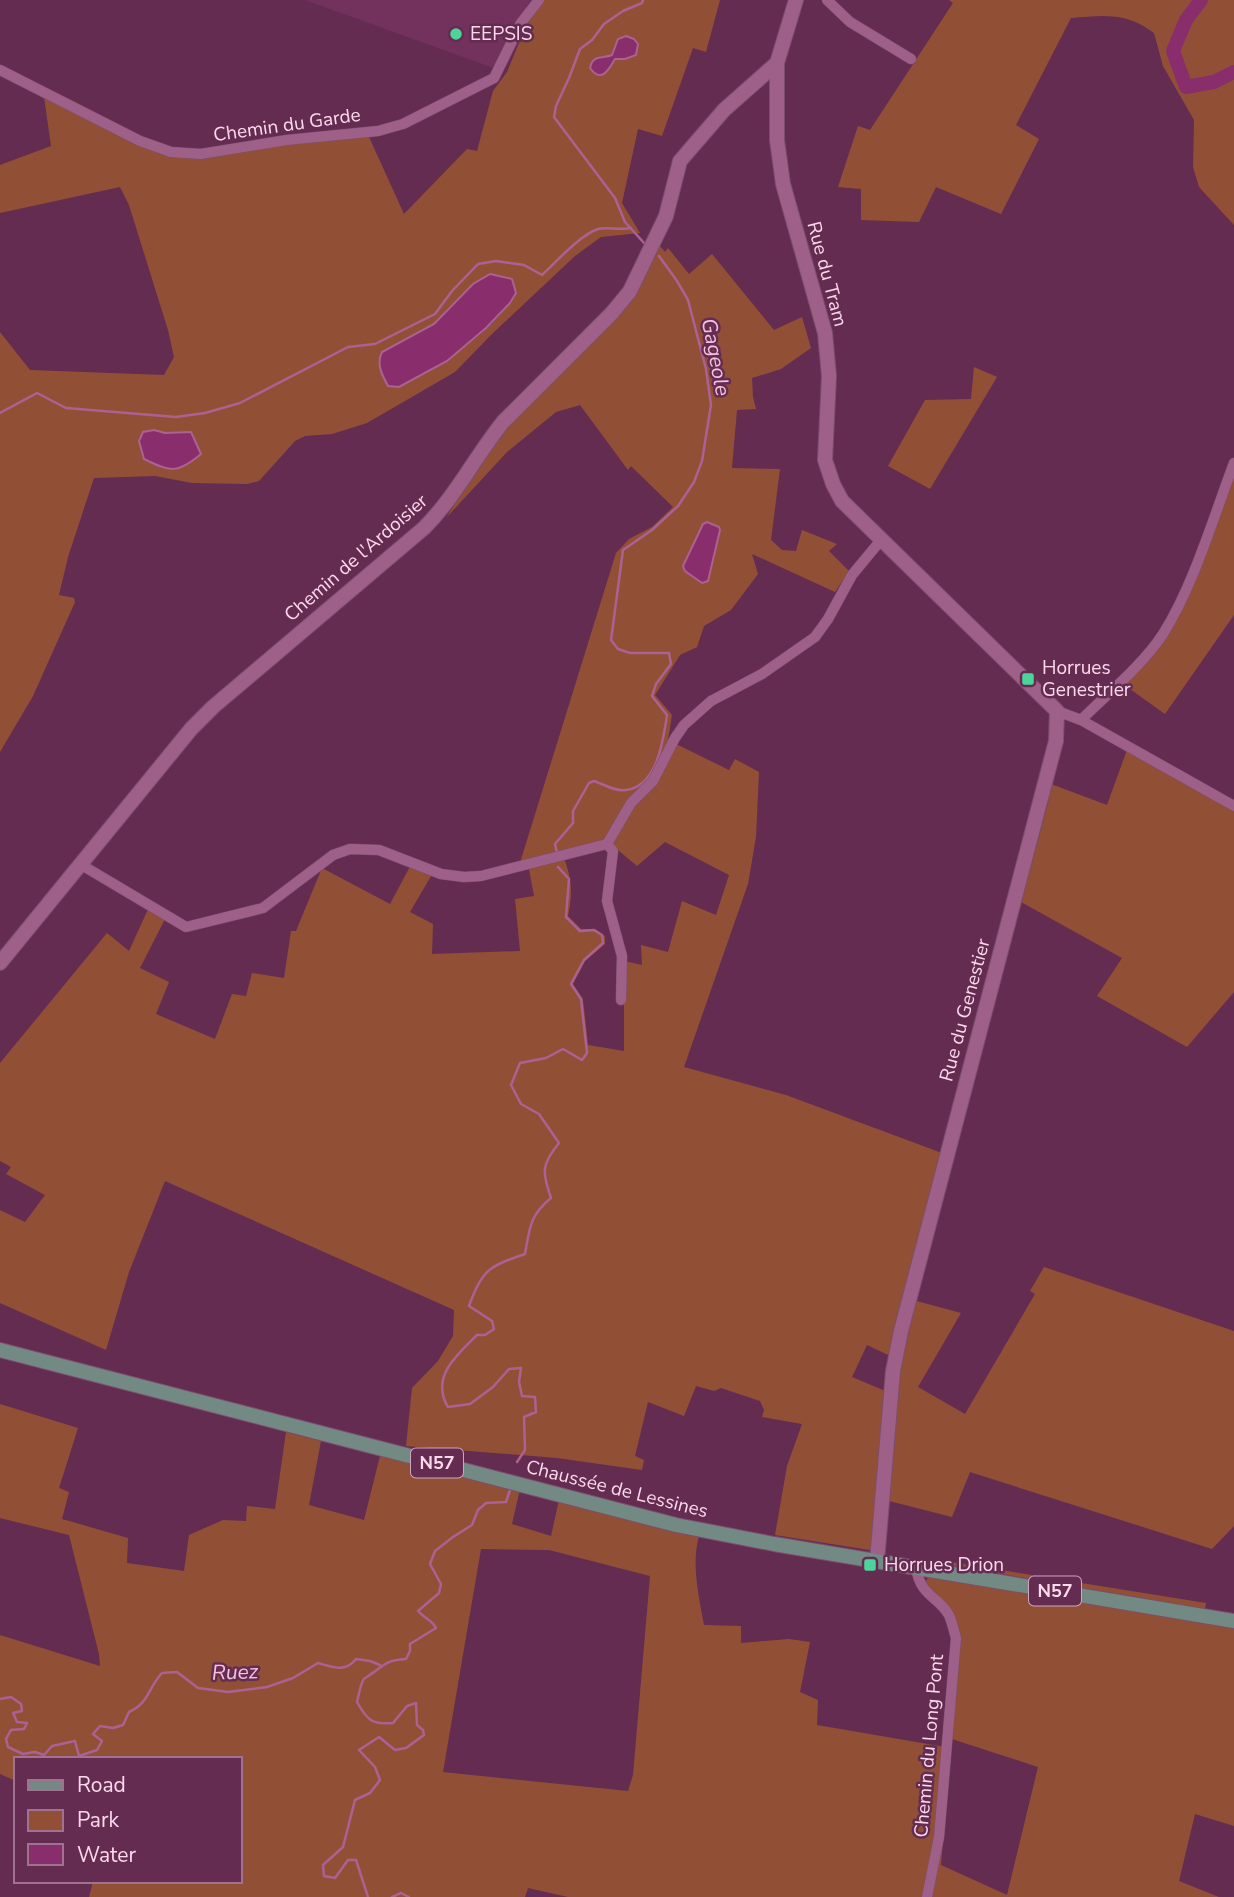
<svg xmlns="http://www.w3.org/2000/svg" width="1234" height="1897" font-family="'Nunito Sans',sans-serif">
<style>
.built{fill:#72325d}
.green{fill:#915036;fill-rule:evenodd}
.water{fill:#892d6d;stroke:#ac6193;stroke-width:2}
.lines{fill:none;stroke-linecap:round;stroke-linejoin:round}
.stream{stroke:#ac6193;stroke-width:2.5}
.river{stroke:#892d6d;stroke-width:14}
.street-casing{stroke:#7d4d6e;stroke-width:11}
.secondary-casing{stroke:#7d4d6e;stroke-width:16}
.primary-casing{stroke:#7d4d6e;stroke-width:16}
.street{stroke:#9e6088;stroke-width:10}
.secondary{stroke:#9e6088;stroke-width:14}
.primary{stroke:#728a83;stroke-width:14}
.poi-dot{fill:#4cd49b;stroke:#652c52;stroke-width:2.5}
.labels{text-anchor:middle;dominant-baseline:central;stroke-width:5;stroke-linejoin:round;paint-order:stroke}
.shield{fill:#652c52;stroke:#cfa5be;stroke-width:2}
.shield-label{font-size:18px;font-weight:bold;fill:#fcd9ed}
.poi-label{font-size:19px;fill:#fcd9ed;stroke:#652c52;text-anchor:start}
.street-label{font-size:19px;fill:#fcd9ed;stroke:#652c52}
.water-label{font-size:21px;font-style:italic;fill:#f4c1df;stroke:#652c52}
</style>
<rect width="100%" height="100%" fill="#652c52"/>
<path class="built" d="M305 0H534L499 70Z"/>
<path class="green" d="M544 0H720L706 52 693 48 662 136 638 129 622 203 640 233 601 237 575 256 493 333 455 372 367 423 332 434 305 436 295 441 259 481 247 484 192 483 155 476 94 478 68 557 59 595 74 598 75 602 33 696 0 752V332L30 370 164 375 174 357 168 330 129 205 120 187 0 213V165L51 146 44 97 182 157 203 159 287 144 369 137 404 214 467 149 477 151 493 91 507 72 526 26ZM491 274 516 292C493 335 439 364 399 387L393 346 434 324 473 284Z
M949 0H1234V225L1199 187 1193 167 1194 120 1163 66 1154 33C1127 12 1104 15 1071 18L1016 125 1039 139 1001 214 936 187 919 222 861 220V189L838 187 858 126 870 130 953 3Z
M660 246 665 252 668 248 689 274 712 254 774 330 802 317 811 348 781 369 752 378 753 397 756 409 737 410 732 468 780 469 771 540 782 550 796 551 802 530 837 544 829 551 849 571 835 592 752 554 758 574 731 610 704 626 697 647 680 655 655 695 672 715 668 740 729 770 735 759 759 772 756 837 748 884 684 1067 786 1095 950 1156 913 1300 961 1313 918 1387 965 1414 1035 1294 1030 1291 1044 1267 1234 1331V1526L1212 1549 970 1472 952 1517 885 1500 882 1552 775 1535 787 1466 802 1424 762 1417 764 1410 760 1401 721 1388 714 1391 696 1386 684 1416 648 1402 635 1456 644 1460 642 1470 557 1458 406 1446 412 1388 438 1361 453 1336 454 1310 165 1181 129 1272 106 1350 0 1303V1210L25 1222 45 1195 6 1174 11 1167 0 1161V1063L107 933 129 951 150 905 167 915 140 968 169 982 156 1014 215 1039 232 994 246 996 252 973 284 978 291 931H296L322 868 390 904 413 861 434 871 410 912 433 924 432 954 520 951 515 899 534 896 528 864 519 866 616 553 629 539 652 527 673 507 631 466 628 470 580 405 556 412 507 452 446 518 492 444 653 257ZM606 840 637 866 665 842 729 875 716 915 682 901 668 952 641 945 642 965 624 961V1051L588 1045 583 999 573 984 585 961 605 944V936L595 929H581L568 916C573 891 572 880 563 855ZM867 1345 899 1360 895 1395 852 1377Z
M974 367 997 377 930 489 888 466 925 400 971 399Z
M1234 467V615L1165 714 1123 684 1165 634Z
M1127 750 1234 805V992L1187 1047 1097 996 1122 958 1021 902 1048 803 1051 784 1107 805Z
M0 1404 78 1428 59 1488 69 1492 62 1519 128 1538 127 1563 184 1571 189 1535 223 1520 246 1521 247 1506 275 1509 286 1432 321 1441 309 1505 364 1520 380 1456 520 1489 512 1524 551 1536 559 1500 699 1536C691 1564 699 1597 704 1625L741 1626V1643L789 1639 810 1642 800 1692 818 1700 817 1725 951 1748 941 1865 1007 1895 1038 1767 952 1739 960 1638 925 1583 930 1574 1234 1625V1826L1195 1814 1179 1881 1219 1897H568L528 1888 525 1897H89L93 1881H240V1759H16V1781L0 1774V1635L100 1666 99 1654 69 1535 0 1518ZM481 1549 549 1550 650 1576 633 1775 628 1791 443 1772Z
M939 1560 1206 1603 1205 1609 938 1563Z"/>
<path class="water" d="M626 36 634 39 638 44 636 55 625 59H615C610 67 602 85 590 68 593 54 602 59 612 55L618 39Z
M490 274 512 279 516 293 510 303 486 328 447 361 399 387 388 386C382 375 376 364 382 352L434 324 473 284Z
M154 430 165 433 191 432 201 454C177 474 171 472 144 459L139 441 143 432Z
M707 522 719 527 720 530 708 581 702 583 685 571 683 566 703 524Z"/>
<g class="lines">
<path class="stream" d="M643 0 642 3 623 11 604 24 592 40 580 49 569 78 556 106 554 117 615 198 625 222 645 244
M0 413 37 393 66 408 176 417 205 413 240 403 348 347 375 344 435 314 452 291 478 264 496 261 524 265 542 275C556 262 580 235 598 229 604 227 621 230 631 228
M557 853 555 844 573 823V811L589 783 594 781C603 784 616 792 626 790 658 786 663 740 667 715L652 696 656 684 671 664 669 653H630L618 649 611 640 623 550 652 530 678 506 694 482 702 461 711 405 706 369 688 300 677 281 659 256
M517 1462 525 1450 524 1417 536 1412 535 1397 522 1396 519 1382 521 1368 509 1369 493 1387 470 1404 448 1407C430 1377 457 1355 477 1335H485L494 1329 492 1321 469 1306C482 1269 490 1266 525 1254 530 1228 529 1216 551 1198 542 1172 541 1165 559 1143L539 1114 521 1104 511 1085 520 1063 546 1058 563 1049 582 1060 587 1053 581 999 571 984 584 960 603 943 602 935 594 930 580 931 566 917 569 879 558 867
M0 1699 11 1697 21 1704 22 1711 13 1713 17 1722 27 1723 24 1729 11 1730 6 1739 8 1747 23 1754 35 1752 44 1755 52 1746 75 1741 79 1756 97 1750 102 1741 93 1734 100 1726 113 1728 123 1725 129 1712C149 1703 148 1688 162 1673L177 1672 198 1688 228 1692 267 1687 293 1678 318 1663C333 1667 345 1673 356 1659L370 1661 380 1665
M368 1897 356 1860H348L335 1878 324 1876 323 1865 343 1847 355 1800 370 1793 380 1780 375 1767 359 1750 379 1737 395 1750 406 1748 424 1735 423 1730 417 1725 416 1703 407 1706 393 1723C372 1725 367 1720 357 1702 359 1695 360 1684 364 1679 365 1678 373 1673 374 1672 386 1663 389 1660 406 1659L410 1651V1644L436 1628C432 1620 424 1618 418 1611L439 1593 441 1584 430 1564 435 1551 453 1537 472 1525 478 1510 486 1503 506 1502 510 1490
M392 1897 401 1893 409 1897"/>
<path class="river" d="M1201 0 1186 20 1173 51 1186 87 1214 82 1234 72"/>
<g class="street-casing">
<path id="street" d="M827 0 850 22 911 59
M0 70 140 141 171 152 201 154 287 140 378 131 403 124 494 78 521 23 539 0
M1057 711 1081 720 1234 806
M1081 720C1108 693 1142 666 1163 634 1193 587 1214 516 1234 463
M607 844 613 851 607 901 622 956 621 1000
M80 864 186 927 263 908 333 855 350 849 379 850 441 874 464 877 481 876 607 844 631 803 653 781 675 738 684 725 711 701 762 674 815 637 828 619 852 575 881 540
M916 1568C921 1597 937 1595 949 1615 952 1622 954 1631 956 1638L939 1837 927 1897"/>
</g>
<g class="secondary-casing">
<path id="secondary" d="M796 0 777 63V140L783 184 825 333 829 376 825 460 833 484 842 501 1057 711 1056 741 901 1331 893 1371 877 1561
M0 963 191 729 213 707 424 528C456 496 475 457 503 422L612 313 630 291 666 216 680 161 724 110 777 63"/>
</g>
<g class="primary-casing">
<path id="primary" d="M0 1350 676 1525 774 1544 1234 1621"/>
</g>
<use href="#street" class="street"/>
<use href="#secondary" class="secondary"/>
<use href="#primary" class="primary"/>
</g>
<g class="poi-dot">
<circle cx="456" cy="34" r="7"/>
<rect x="1021" y="672" width="14" height="14" rx="3.5"/>
<rect x="863" y="1558" width="14" height="14" rx="3.5"/>
</g>
<g class="labels">
<g class="shield">
<rect x="411" y="1448.5" width="52" height="29" rx="5"/>
<rect x="1029" y="1576.5" width="52" height="29" rx="5"/>
</g>
<g class="shield-label">
<text x="437" y="1463">N57</text>
<text x="1055" y="1591">N57</text>
</g>
<g class="poi-label">
<text x="470" y="34">EEPSIS</text>
<text x="1042" y="668">Horrues<tspan x="1042" dy="22">Genestrier</tspan></text>
<text x="884" y="1565">Horrues Drion</text>
</g>
<g class="street-label">
<text transform="translate(287 125) rotate(-8)">Chemin du Garde</text>
<text transform="translate(827 274) rotate(75)">Rue du Tram</text>
<text transform="translate(356 558) rotate(-41)">Chemin de l'Ardoisier</text>
<text transform="translate(965 1010) rotate(-75)">Rue du Genestier</text>
<text transform="translate(617 1489) rotate(14)">Chaussée de Lessines</text>
<text transform="translate(929 1746) rotate(-85)">Chemin du Long Pont</text>
</g>
<g class="water-label">
<text transform="translate(716 357) rotate(79)">Gageole</text>
<text transform="translate(235 1672) rotate(-2)">Ruez</text>
</g>
</g>
<rect x="14" y="1757" width="228" height="126" fill="#652c52" stroke="#a17190" stroke-width="2"/>
<rect x="28" y="1780" width="35" height="10" fill="#728a83" stroke="#a17190" stroke-width="2"/>
<text x="77" y="1792" font-size="21" fill="#fcd9ed">Road</text>
<rect x="28" y="1810" width="35" height="21" fill="#915036" stroke="#a17190" stroke-width="2"/>
<text x="77" y="1827" font-size="21" fill="#fcd9ed">Park</text>
<rect x="28" y="1844" width="35" height="21" fill="#892d6d" stroke="#a17190" stroke-width="2"/>
<text x="77" y="1862" font-size="21" fill="#fcd9ed">Water</text>
</svg>
